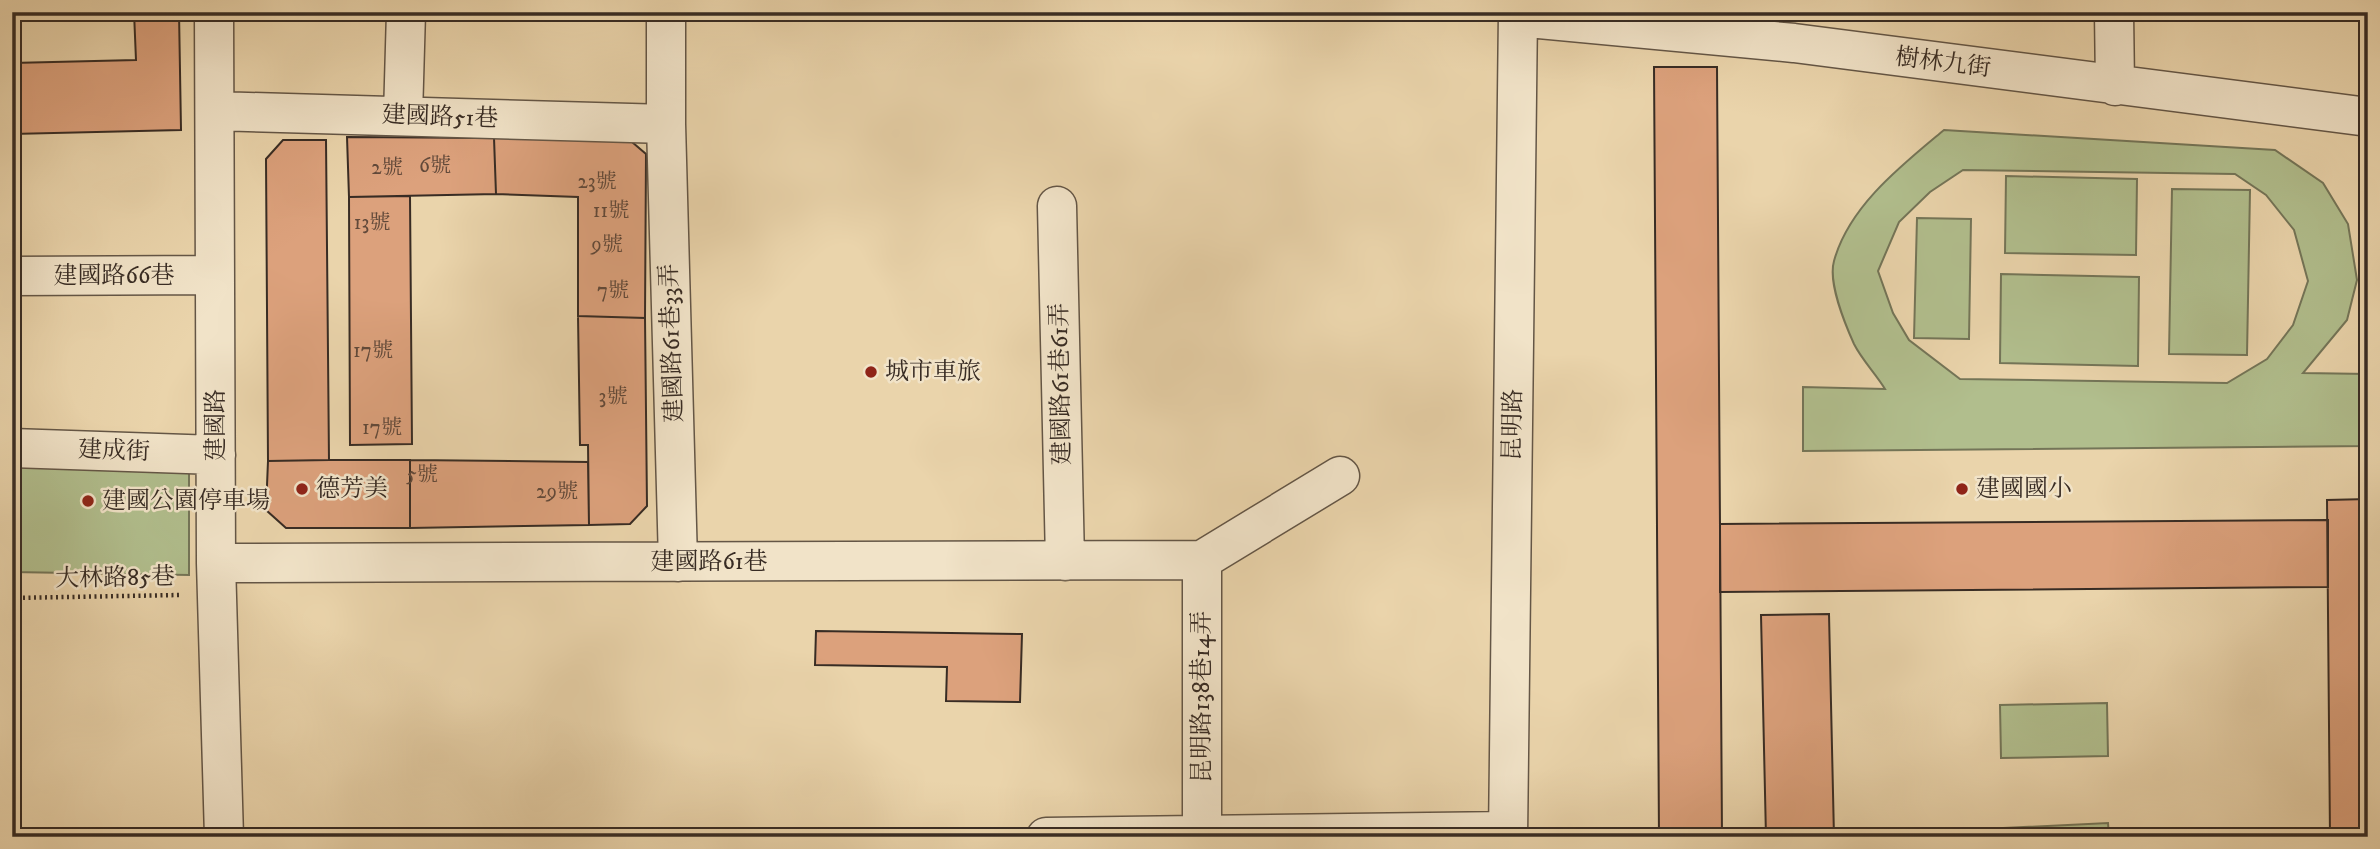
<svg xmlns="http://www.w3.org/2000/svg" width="2380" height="849" font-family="'IM FELL DW Pica','Noto Serif TC',serif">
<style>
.green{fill:#b1be8d;stroke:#747558;stroke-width:2;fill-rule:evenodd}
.building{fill:#dca17c;stroke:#382c24;stroke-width:2}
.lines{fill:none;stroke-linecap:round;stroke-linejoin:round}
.minor-casing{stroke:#645646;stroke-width:41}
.path{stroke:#382c24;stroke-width:4.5;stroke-dasharray:2 3.5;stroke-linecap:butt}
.minor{stroke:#f1e3c8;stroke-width:38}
.poi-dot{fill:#8f2418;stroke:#f1e3c8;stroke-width:2.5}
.labels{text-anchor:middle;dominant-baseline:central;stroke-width:5;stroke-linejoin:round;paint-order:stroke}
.number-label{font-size:21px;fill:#61493a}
.street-label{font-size:24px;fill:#382c24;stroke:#f1e3c8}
.poi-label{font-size:24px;fill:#382c24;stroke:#f1e3c8;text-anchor:start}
</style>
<rect width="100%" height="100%" fill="#ead4ab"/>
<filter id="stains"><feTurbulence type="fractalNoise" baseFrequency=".00286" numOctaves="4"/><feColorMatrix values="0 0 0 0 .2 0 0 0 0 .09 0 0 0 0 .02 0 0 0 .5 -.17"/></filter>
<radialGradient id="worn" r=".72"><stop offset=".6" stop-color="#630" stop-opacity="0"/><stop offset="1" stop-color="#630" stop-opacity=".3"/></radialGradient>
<path class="green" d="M1944 130 2275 150 2323 183 2348 224 2357 280 2347 320 2303 373 2368 374V446L1803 451V387L1885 389C1876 374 1862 360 1854 344 1845 324 1828 282 1834 261 1849 206 1902 165 1944 130ZM1963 170 2235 174 2266 195 2294 230 2308 281 2293 325 2267 359 2227 383 1960 379 1909 340 1893 313 1878 271 1899 222 1930 192Z
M2006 176 2137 179 2136 255 2005 253Z
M2172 189 2250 190 2247 355 2169 354Z
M1917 218 1971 219 1969 339 1914 338Z
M2001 274 2139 277 2138 366 2000 363Z
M12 464H189V575L12 572Z
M2107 703 2108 756 2001 758 2000 705Z
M2108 823 2109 837H2004V828Z"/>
<path class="building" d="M134 12H179L181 130 12 134V63L136 60Z
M1654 67H1717L1722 837H1659Z
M625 136 646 154 645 318 578 316V197L496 194 494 138Z
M347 137 494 138 496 194 349 197Z
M283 140H326L329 460 268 461 266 159Z
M410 196 412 444 350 445 349 197Z
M578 316 645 318 647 506 630 524 589 525 588 445H580Z
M329 460H410V528H286L266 510 268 461Z
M410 460 588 462 589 525 410 528Z
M2368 499V837H2330L2327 500Z
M2328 520V587L1720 592V524Z
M1829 614 1834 837H1766L1761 615Z
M816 631 1022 634 1020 702 946 701 947 667 815 665Z"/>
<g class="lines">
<g class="minor-casing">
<path id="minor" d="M214 12 216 563 224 837
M666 12V124L678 562
M2114 12 2115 86
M1518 17 1794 43 2368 117
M215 111 666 124
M403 116 406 12
M1057 206 1065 561
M12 276 215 275
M12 448 216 455
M1202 560 1340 476
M216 563 1202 560
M1202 834V560
M1046 837 1508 831
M1508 837 1518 12"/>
</g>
<path class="path" d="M12 598 179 595"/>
<use href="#minor" class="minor"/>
</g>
<g class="poi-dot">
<circle cx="871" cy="372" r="7"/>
<circle cx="302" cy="489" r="7"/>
<circle cx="1962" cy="489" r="7"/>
<circle cx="88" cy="501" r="7"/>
</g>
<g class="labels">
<g class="number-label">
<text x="435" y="166">6號</text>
<text x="387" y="168">2號</text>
<text x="597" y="182">23號</text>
<text x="611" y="211">11號</text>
<text x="372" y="223">13號</text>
<text x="607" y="245">9號</text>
<text x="613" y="291">7號</text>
<text x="373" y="351">17號</text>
<text x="613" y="397">3號</text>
<text x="382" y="428">17號</text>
<text x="422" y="475">5號</text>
<text x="557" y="492">29號</text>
</g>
<g class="street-label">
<text transform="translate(1943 63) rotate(7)">樹林九街</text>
<text transform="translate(440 117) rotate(2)">建國路51巷</text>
<text x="114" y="276">建國路66巷</text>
<text transform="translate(672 343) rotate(-92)">建國路61巷33弄</text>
<text transform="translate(1061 384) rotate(-91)">建國路61巷61弄</text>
<text transform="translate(216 425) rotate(-90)">建國路</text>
<text transform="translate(1513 425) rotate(-89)">昆明路</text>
<text transform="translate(114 451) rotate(2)">建成街</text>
<text x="709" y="562">建國路61巷</text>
<text transform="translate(115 578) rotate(-1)">大林路85巷</text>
<text transform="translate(1202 697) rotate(-90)">昆明路138巷14弄</text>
</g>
<g class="poi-label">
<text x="885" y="372">城市車旅</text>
<text x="316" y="489">德芳美</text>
<text x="1976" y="489">建國國小</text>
<text x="102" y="501">建國公園停車場</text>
</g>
</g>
<rect width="2380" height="849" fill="none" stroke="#ead4ab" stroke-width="42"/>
<rect x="14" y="14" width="2352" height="821" fill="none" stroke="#382c24" stroke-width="3.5"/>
<rect x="21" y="21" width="2338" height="807" fill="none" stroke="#382c24" stroke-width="2"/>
<rect width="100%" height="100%" filter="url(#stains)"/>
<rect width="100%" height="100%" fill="url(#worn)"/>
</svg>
